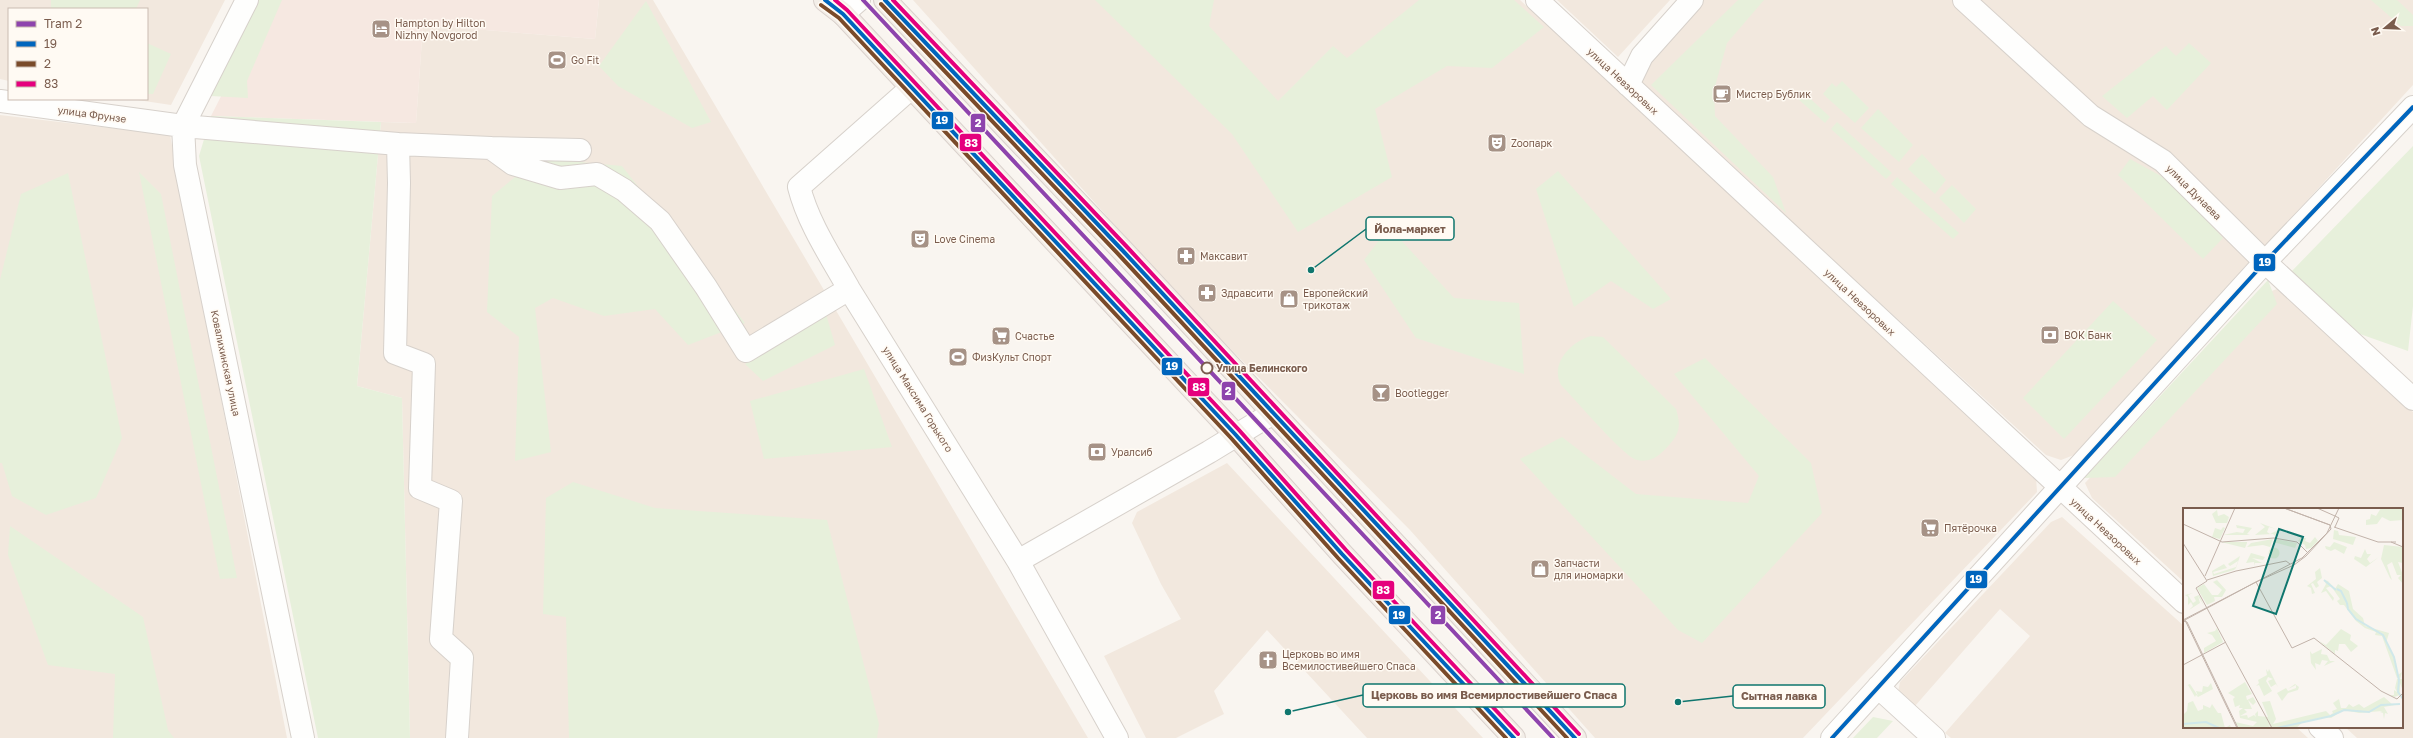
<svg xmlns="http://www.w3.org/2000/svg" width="2413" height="738" font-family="'Golos Text',sans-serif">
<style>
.residential{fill:#f2e8de}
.commercial{fill:#f6e8e1}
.green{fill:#e7f0db}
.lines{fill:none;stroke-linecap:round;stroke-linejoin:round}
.minor-casing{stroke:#d7d1cb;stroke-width:24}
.major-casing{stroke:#dad1cc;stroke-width:24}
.minor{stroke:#fefefd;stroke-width:22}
.major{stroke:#f3eee8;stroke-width:22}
.bus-1-casing{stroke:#fffaf3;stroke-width:7}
.bus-2-casing{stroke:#fffaf3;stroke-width:7}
.bus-3-casing{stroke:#fffaf3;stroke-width:7}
.bus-1{stroke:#0065bd;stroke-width:4}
.bus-2{stroke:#7a4b2a;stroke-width:4}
.bus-3{stroke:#e5007d;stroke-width:4}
.tram-1-casing{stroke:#fffaf3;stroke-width:7}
.tram-1{stroke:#8e44ad;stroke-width:4}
.stop-dot{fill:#fffaf3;stroke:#7a5c4d;stroke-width:2}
.labels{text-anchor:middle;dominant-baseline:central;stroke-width:3;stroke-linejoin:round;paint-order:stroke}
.poi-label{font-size:10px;fill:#7a5c4d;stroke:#fffaf3;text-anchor:start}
.street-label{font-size:10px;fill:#7a5c4d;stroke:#fffaf3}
.stop-label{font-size:10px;font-weight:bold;fill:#7a5c4d;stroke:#fffaf3;text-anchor:start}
.inset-river{fill:none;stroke:#d0e8ea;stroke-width:2}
.inset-road{fill:none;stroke:#c2b3aa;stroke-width:1}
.view{fill:#0f766e;fill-opacity:0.15;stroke:#0f766e;stroke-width:2}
.inset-edge{fill:none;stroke:#7a5c4d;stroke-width:2}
.leader{fill:none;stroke:#0f766e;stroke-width:1.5}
.callout-dot{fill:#0f766e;stroke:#fffaf3;stroke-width:1.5}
.callout{fill:#fffaf3;stroke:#0f766e;stroke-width:1.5}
.callout-label{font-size:11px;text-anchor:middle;font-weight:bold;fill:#7a5c4d}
.line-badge{stroke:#fffaf3;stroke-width:1.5}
.badge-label{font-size:11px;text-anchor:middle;font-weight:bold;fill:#fff}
</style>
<rect width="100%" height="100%" fill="#f9f5f0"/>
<path class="residential" d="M0 0H225L171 105 131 99H147V9H9V81L0 79Z
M599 0H653L1088 738H410L402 398 357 386 381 122 416 123 423 25 595 39Z
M913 0H1520L2029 465 2036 477 2037 492 1803 738H1595L1410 530 1182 300Z
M1557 0H1670L1618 57Z
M1701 0H2413V85L2074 455 2061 460 2046 455 1643 86V74L1652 52Z
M0 115 170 135 287 738H0Z
M2280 288 2413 412V738H2357L2345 727H2402V509H2184V582L2092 498 2085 483 2266 293Z
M1227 463 1483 738H1367L1267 630 1214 691 1224 714 1176 738H1146L1104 656 1181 619 1161 584 1132 523 1137 512Z
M2062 517 2184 626V727H2296L2308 738H1951L1945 733 2030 636 2000 609 1915 706 1898 692 1900 682 2051 522Z"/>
<path class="commercial" d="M270 0H599L595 39 423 25 416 123 211 116Z"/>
<path class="green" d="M51 0H140L136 9H51Z
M254 0H282L247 81 248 98 211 96 209 82Z
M1095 0H1214L1209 26 1278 101 1333 46 1347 58 1419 0H1514L1544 27 1492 68 1447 66 1375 109 1392 177 1298 232 1232 134Z
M1738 0H1764L1727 43 1714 90 1715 116 1773 177 1786 213 1651 85Z
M2371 0H2397L2413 15V26H2401Z
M646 1 711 122 692 128 618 86 599 66Z
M147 43 171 54 153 94H147Z
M2189 43 2211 63 2167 110 2153 96 2127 118 2102 96 2166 46 2176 56Z
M1842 81 1869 108 1855 123 1823 94 1832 83 1836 87Z
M1802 91 1830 117 1825 123 1797 98Z
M1878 109 1913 145 1899 162 1861 128Z
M211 116 381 122 357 386 402 398 410 738H318L199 156Z
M1837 122 1892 173 1886 179 1831 129Z
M2413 146V306L2408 351 2360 334 2291 272Z
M1922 154 1946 180 1935 194 1908 169Z
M538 158 622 166 745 323 688 345 655 309 604 316 553 298 535 308 551 452 515 461 519 337 487 312 492 196Z
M2130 159 2172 182 2223 238 2203 259 2118 175Z
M1558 171 1671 299 1653 309 1611 281 1574 307 1536 189Z
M139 172 161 194 237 578 220 579Z
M68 173 122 438 96 498 46 515 12 496 2 463H0V280L21 194Z
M1897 177 1959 233 1953 239 1891 184Z
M1952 185 1976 209 1964 223 1939 198Z
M1389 227 1454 298 1519 303 1524 374 1416 338 1364 260Z
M2268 280 2277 304 2115 477 2084 478Z
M2113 301 2157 340 2064 439 2023 398Z
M826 314 835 345 763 381 745 364Z
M1591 336 1603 337 1676 409C1681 425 1680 433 1669 445 1660 455 1652 463 1637 460 1624 457 1574 398 1561 385 1550 364 1570 342 1591 336Z
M1705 358 1811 463 1822 513 1702 643 1678 630 1520 459 1562 437 1636 494 1748 503 1759 476 1674 374Z
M864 369 892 447 764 459 750 401Z
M573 482 655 508 827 520 879 724 877 738H569L566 617 543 614 546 498Z
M10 526 143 617 168 730 174 738H113L115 674 48 665 8 555Z
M1873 717 1893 721 1877 738H1853Z"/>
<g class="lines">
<g class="minor-casing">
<path id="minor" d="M247 0 183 126 185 165 303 738
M1537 0 2184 602
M1964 0 2091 116 2163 161 2265 262 2413 399
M843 14 859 0
M1628 85 1642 56 1692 0
M911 88 799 187C808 223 831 257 849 289L1018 561 1117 738
M0 101 183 126 398 144 399 183 395 353 424 364 420 488 451 501 441 639 462 658 457 738
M398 144 491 148 513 164 560 178 597 174 624 190 660 221 706 287 746 351 849 289
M491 148 580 150
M1018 561 1209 452 1273 413
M1878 687 1934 738
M2320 727 2332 738
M1832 738 2265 262 2413 107"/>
</g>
<g class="major-casing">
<path id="major" d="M825 0 843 14 1235 434 1342 554 1514 738
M885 0 1124 252 1575 738"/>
</g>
<use href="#minor" class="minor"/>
<use href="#major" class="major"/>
<g class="bus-1-casing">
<path id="bus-1" d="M825 0 843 14 1235 434 1342 554 1514 738
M885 0 1124 252 1575 738
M1832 738 2265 262 2413 107"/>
</g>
<g class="bus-2-casing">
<path id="bus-2" d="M881 4 1120 256 1567 738
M821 5 839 18 1231 438 1338 558 1506 738"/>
</g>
<g class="bus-3-casing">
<path id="bus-3" d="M835 0 847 10 1239 430 1346 550 1518 734
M893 0 1128 248 1579 734"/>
</g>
<use href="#bus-1" class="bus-1"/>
<use href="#bus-2" class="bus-2"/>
<use href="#bus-3" class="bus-3"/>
<g class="tram-1-casing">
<path id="tram-1" d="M863 0 1553 738"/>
</g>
<use href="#tram-1" class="tram-1"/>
</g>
<defs>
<g id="hotel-square" transform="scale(1)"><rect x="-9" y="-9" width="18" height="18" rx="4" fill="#a69286" stroke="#fffaf3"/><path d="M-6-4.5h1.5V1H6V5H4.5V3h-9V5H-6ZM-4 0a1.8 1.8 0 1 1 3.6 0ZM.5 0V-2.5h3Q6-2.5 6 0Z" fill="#fff"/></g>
<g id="stadium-square" transform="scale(1)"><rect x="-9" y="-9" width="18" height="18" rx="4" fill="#a69286" stroke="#fffaf3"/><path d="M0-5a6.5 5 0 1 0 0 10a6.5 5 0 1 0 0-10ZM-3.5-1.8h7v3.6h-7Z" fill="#fff"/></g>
<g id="cafe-square" transform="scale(1)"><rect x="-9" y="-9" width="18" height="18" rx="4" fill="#a69286" stroke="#fffaf3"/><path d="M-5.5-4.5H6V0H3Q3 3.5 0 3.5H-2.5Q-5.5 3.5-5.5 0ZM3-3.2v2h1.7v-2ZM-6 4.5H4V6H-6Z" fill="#fff"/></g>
<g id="theatre-square" transform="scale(1)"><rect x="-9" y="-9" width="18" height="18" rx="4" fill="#a69286" stroke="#fffaf3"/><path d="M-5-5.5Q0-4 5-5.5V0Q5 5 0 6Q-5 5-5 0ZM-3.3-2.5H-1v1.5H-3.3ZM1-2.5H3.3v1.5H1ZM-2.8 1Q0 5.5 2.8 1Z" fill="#fff"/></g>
<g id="pharmacy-square" transform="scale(1)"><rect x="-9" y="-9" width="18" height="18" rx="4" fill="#a69286" stroke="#fffaf3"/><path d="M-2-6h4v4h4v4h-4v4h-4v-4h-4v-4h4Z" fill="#fff"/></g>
<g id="shop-square" transform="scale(1)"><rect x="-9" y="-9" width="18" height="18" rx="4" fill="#a69286" stroke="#fffaf3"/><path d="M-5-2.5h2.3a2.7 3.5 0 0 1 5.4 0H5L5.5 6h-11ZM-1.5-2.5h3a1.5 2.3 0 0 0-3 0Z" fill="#fff"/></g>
<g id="bank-square" transform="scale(1)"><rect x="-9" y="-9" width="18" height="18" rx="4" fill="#a69286" stroke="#fffaf3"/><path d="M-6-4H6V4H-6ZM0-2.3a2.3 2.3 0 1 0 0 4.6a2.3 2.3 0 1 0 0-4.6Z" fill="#fff"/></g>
<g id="supermarket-square" transform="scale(1)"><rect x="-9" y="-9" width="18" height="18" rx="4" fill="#a69286" stroke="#fffaf3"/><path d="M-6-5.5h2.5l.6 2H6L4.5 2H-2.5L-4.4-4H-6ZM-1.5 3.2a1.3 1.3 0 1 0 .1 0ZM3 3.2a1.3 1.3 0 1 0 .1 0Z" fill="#fff"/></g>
<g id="bar-square" transform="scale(1)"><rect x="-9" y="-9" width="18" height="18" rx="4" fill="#a69286" stroke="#fffaf3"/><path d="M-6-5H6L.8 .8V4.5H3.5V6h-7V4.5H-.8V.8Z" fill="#fff"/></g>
<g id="church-square" transform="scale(1)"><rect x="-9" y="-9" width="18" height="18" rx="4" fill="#a69286" stroke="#fffaf3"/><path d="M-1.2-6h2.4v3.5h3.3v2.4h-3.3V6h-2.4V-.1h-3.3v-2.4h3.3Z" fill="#fff"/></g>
</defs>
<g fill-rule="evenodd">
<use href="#hotel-square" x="381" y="29"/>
<use href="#stadium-square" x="557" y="60"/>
<use href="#cafe-square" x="1722" y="94"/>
<use href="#theatre-square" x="1497" y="143"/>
<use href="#theatre-square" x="920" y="239"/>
<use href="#pharmacy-square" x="1186" y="256"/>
<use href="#pharmacy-square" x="1207" y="293"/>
<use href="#shop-square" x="1289" y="299"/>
<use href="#bank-square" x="2050" y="335"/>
<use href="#supermarket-square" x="1001" y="336"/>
<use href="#stadium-square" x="958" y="357"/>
<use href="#bar-square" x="1381" y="393"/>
<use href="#bank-square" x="1097" y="452"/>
<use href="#supermarket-square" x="1930" y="528"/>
<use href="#shop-square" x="1540" y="569"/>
<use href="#church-square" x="1268" y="660"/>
</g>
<circle class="stop-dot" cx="1207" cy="368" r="5.5"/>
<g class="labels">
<g class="poi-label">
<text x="395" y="23">Hampton by Hilton<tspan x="395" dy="12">Nizhny Novgorod</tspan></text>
<text x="571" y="60">Go Fit</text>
<text x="1736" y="94">Мистер Бублик</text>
<text x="1511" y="143">Zooпарк</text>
<text x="934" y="239">Love Cinema</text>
<text x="1200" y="256">Максавит</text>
<text x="1221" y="293">Здравсити</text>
<text x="1303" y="293">Европейский<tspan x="1303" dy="12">трикотаж</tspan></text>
<text x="2064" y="335">ВОК Банк</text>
<text x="1015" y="336">Счастье</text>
<text x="972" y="357">ФизКульт Спорт</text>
<text x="1395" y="393">Bootlegger</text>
<text x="1111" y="452">Уралсиб</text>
<text x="1944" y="528">Пятёрочка</text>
<text x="1554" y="563">Запчасти<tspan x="1554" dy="12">для иномарки</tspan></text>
<text x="1282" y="654">Церковь во имя<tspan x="1282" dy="12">Всемилостивейшего Спаса</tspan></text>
</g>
<g class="street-label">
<text transform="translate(1623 81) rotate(43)">улица Невзоровых</text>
<text transform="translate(92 114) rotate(8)">улица Фрунзе</text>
<text transform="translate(2194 192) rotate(45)">улица Дунаева</text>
<text transform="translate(1860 302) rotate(43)">улица Невзоровых</text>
<text transform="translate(226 363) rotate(78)">Ковалихинская улица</text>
<text transform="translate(918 399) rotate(58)">улица Максима Горького</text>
<text transform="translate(2106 531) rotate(43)">улица Невзоровых</text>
</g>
<g class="stop-label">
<text x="1216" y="368">Улица Белинского</text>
</g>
</g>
<g transform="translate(2183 508)">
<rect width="220" height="220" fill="#f9f5f0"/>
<path d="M198 0H220V12L207 13 199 9 194 16 183 17V12L187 11 188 6 193 8ZM34 2 35 8 41 6 46 9 44 15H33L29 6ZM77 15 93 21 86 19 84 24 87 26 95 22 92 28 90 26 72 27 82 19ZM53 17 69 20 64 26 67 27H40L54 24 60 25 62 21 54 20ZM40 19 42 20 37 31 29 29 32 20 38 22ZM151 22 155 23 156 27 173 29 170 37 150 31ZM132 29 135 33 128 40 123 41 122 37 115 33 117 30H123L122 33 127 35ZM90 31 87 39 80 37 64 39 68 35ZM92 31 114 35 112 40 90 34ZM38 34H64V35L62 40ZM151 34 164 39 161 46 152 41 148 43 143 41 142 38 147 39ZM201 37 220 39V55L215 54 220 67V76L215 70 218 67H214L209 54 204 57 209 72 207 70 198 51ZM85.5 45a5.5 5.5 0 1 1 11 0a5.5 5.5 0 1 1-11 0ZM182 41 184 46H188L184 51 187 55 196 49 183 59 171 51 172 48 178 50ZM68 45 82 49 80 52 69 50 79 55H72V58L71 54 63 55ZM57 48 53 60 51 62 30 68 29 63 41 56 44 60 30 64 31 66 53 59 55 53 47 58 45 56ZM137 60 139 70 134 74 136 78 133 80 130 75 128 76 132 85 129 86 128 80 124 78 133 71 132 64ZM34 72 43 82 39 89H31L32 93 24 97 14 80 21 76 29 87H35L39 82 30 74ZM141 72 145 73 152 81 155 76 166 83 170 101 180 110 182 118 206 125 203 135 210 147 215 167 219 164 217 171 214 170 199 128 192 127 193 124 182 120 173 113 161 97H157L154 93 157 91 148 78 143 80 151 90 150 93 143 83 138 85 143 76ZM10 85 5 87 10 95 13 93 11 89 16 87 21 98 15 88 17 95 6 102 10 98 8 94 5 97V89L2 87ZM34 120 40 134 21 145V140L33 133 29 127 24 125 32 123ZM158 121 168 127 167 132 175 138 168 144 162 136H156L155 143 152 142V146L136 133 143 137ZM139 141 138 146 144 147 147 153H152L141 158 145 153 139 152 137 157 132 155 133 162 128 155 127 143 129 146ZM83 161 85 164 86 161 95 179 93 176 88 179 85 173 90 171 85 169 83 173 89 183 81 188 76 177 73 178 76 175 75 172 84 167ZM214 171H220V183L217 175V187L211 189 207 187H211V182L214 184 212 180ZM62 174 69 186 63 188 64 192 70 189 73 194 70 197 65 192 69 201H61L64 204 57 208 64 207 65 210 71 207 73 209 72 206 75 203V208L85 209 79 194 87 193 93 211 90 216 143 203 147 207 150 205 149 203 154 201 150 195 156 191 158 200H163L166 196 170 199 176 196 181 200 201 189 210 197 217 196 201 199 205 206 202 205 201 211 200 205 197 204 199 203 176 205 161 202 148 210 142 209 120 214 113 220H88L85 216 87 220H56L52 214 70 218 74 214 57 210 56 203 60 200H56L57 197 52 199 50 191 52 189 45 185ZM28 175 30 181 15 189 13 187 12 189 5 177 2 178 7 176 15 188 13 183 19 184 20 178 25 179ZM112 176 116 179 115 182 105 185 99 193 94 185 103 180 105 183 113 180V177L105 181ZM10 193 15 203 20 201V197L27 200 29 196 35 205H38L42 220 47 217 48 220 0 219V207L4 203 5 195Z" fill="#e7f0db"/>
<path class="inset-river" d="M141 72 153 82M154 81 158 83 164 95M164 95 165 101 173 111 200 127 211 149 216 172 215 184 220 191M0 216 23 214 36 220M94 220 148 208 161 202 186 204 198 197 217 196"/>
<path class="inset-road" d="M101 0 147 17M134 0 152 8M152 8 156 10 152 19M0 16 39 34 91 30 114 34 125 45M151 19 195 34H213M208 34 220 39M0 35 24 73 13 80 89 220M22 68 52 0M24 72 53 63 103 53 107 56M73 74 109 140 131 130 198 183 214 191 220 185M0 112 119 50 144 25 156 0M2 112 54 220M0 113 73 74 111 57 123 48 148 21 147 17 101 0M0 113 4 114 55 220M0 157 43 134"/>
<path class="view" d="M96 21 120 29 93 106 70 98Z"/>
<rect width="220" height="220" class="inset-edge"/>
</g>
<path class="leader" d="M1311 270L1366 229M1288 712L1363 695M1678 702L1733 696"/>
<g class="callout-dot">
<circle cx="1311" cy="270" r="4"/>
<circle cx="1288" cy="712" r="4"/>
<circle cx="1678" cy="702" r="4"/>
</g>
<g class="callout">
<rect x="1366" y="217" width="88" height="23" rx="4"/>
<rect x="1363" y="684" width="262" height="23" rx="4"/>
<rect x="1733" y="685" width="92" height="23" rx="4"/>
</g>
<g class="callout-label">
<text x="1410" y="233">Йола-маркет</text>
<text x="1494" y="699">Церковь во имя Всемирлостивейшего Спаса</text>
<text x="1779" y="700">Сытная лавка</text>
</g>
<g class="line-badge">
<rect x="931" y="111" width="23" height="19" rx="4" fill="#0065bd"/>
<rect x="970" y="113" width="16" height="20" rx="4" fill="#8e44ad"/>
<rect x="959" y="133" width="23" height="19" rx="4" fill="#e5007d"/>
<rect x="2253" y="253" width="23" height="19" rx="4" fill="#0065bd"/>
<rect x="1161" y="357" width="22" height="19" rx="4" fill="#0065bd"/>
<rect x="1187" y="377" width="23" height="20" rx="4" fill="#e5007d"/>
<rect x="1221" y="381" width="15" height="20" rx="4" fill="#8e44ad"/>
<rect x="1965" y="570" width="23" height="19" rx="4" fill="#0065bd"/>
<rect x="1372" y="580" width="23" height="20" rx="4" fill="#e5007d"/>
<rect x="1430" y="605" width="16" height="20" rx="4" fill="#8e44ad"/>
<rect x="1388" y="605" width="23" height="20" rx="4" fill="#0065bd"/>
</g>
<g class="badge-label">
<text x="942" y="124">19</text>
<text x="978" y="127">2</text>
<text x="971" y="147">83</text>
<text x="2265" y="266">19</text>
<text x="1172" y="370">19</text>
<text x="1199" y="391">83</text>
<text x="1228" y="395">2</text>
<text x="1976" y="583">19</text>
<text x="1383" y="594">83</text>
<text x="1438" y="619">2</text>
<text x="1399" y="619">19</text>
</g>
<rect x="8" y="8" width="140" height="92" fill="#fffaf3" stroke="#cabbb1"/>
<rect x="16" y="21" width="20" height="6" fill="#8e44ad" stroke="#cabbb1"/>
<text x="44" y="28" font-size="12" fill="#7a5c4d">Tram 2</text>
<rect x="16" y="41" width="20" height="6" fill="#0065bd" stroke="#cabbb1"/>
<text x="44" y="48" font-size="12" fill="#7a5c4d">19</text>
<rect x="16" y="61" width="20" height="6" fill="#7a4b2a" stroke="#cabbb1"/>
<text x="44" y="68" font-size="12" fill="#7a5c4d">2</text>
<rect x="16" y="81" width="20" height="6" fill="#e5007d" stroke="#cabbb1"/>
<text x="44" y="88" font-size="12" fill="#7a5c4d">83</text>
<g transform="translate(2385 28) rotate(251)" stroke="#fffaf3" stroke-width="3" paint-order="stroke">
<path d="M0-3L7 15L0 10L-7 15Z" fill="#7a5c4d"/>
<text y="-6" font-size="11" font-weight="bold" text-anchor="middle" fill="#7a5c4d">N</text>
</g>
</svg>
